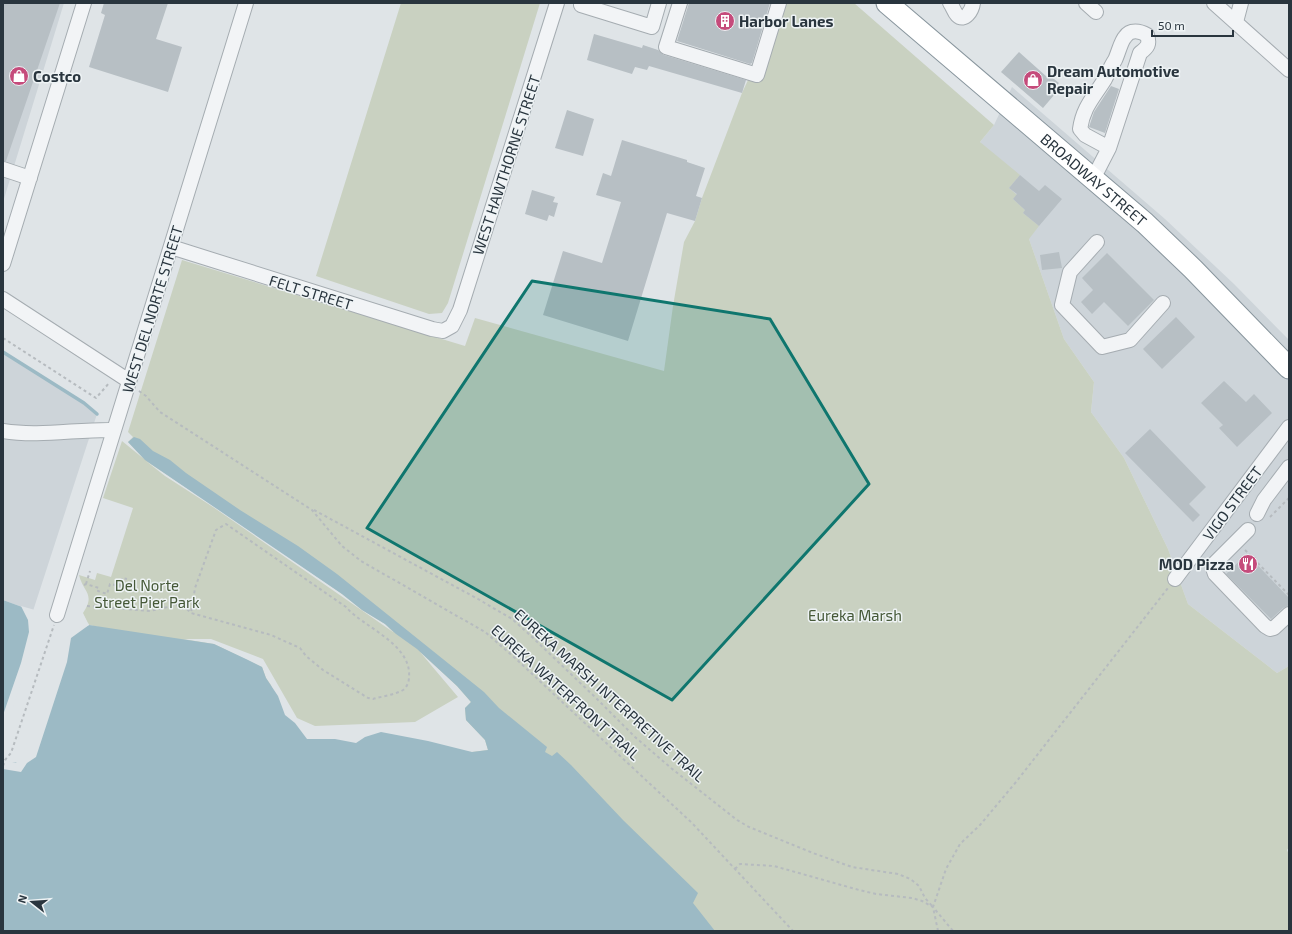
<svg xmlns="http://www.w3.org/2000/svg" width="1292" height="934" font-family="'Exo 2',sans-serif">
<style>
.built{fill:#cdd4d9}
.green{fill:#c9d1c1;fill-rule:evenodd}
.water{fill:#9cbac5}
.pier{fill:#dfe4e7}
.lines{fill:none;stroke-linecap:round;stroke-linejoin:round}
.stream{stroke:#9cbac5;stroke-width:3.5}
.building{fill:#b7bfc4}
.minor-casing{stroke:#a5acb1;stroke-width:16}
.highway-casing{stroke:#88959d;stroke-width:23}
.path{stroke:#b6bbbf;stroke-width:2;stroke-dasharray:3 3;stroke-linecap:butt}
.minor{stroke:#f2f4f6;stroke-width:14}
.highway{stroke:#fff;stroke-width:21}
.marked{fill:#0f766e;fill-opacity:0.2;stroke:#0f766e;stroke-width:3;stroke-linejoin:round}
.labels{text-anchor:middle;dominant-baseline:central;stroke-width:3;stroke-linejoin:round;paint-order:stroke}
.poi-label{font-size:15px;font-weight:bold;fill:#29353e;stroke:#eef3f5;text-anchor:start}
.street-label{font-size:15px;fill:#29353e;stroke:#eef3f5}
.park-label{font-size:15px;fill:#455837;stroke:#eef3f5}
</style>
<rect width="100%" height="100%" fill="#dfe4e7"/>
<path class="built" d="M3 3H64L3 202Z
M1012 87 1165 219 1234 284 1289 340V666L1277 673 1188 604 1168 549 1124 458 1091 412 1094 382 1064 339 1029 239 1023 213 1013 199 1009 188 980 142 994 125Z
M3 352 84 403 97 414 33 611 3 600Z"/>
<path class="green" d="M401 3H540L448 303 442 313 429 314 316 276Z
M784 3H854L994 125 980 142 1020 175 1009 188 1017 195 1013 199 1025 210 1023 213 1039 226 1029 239 1064 339 1094 382 1091 412 1124 458 1168 549 1188 604 1277 673 1289 666V847L1287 850 1289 855V931H92L3 769 20 772 103 628 89 625 83 613C96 594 83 592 79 575L95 580 97 573 111 577 133 508 103 498 122 441 144 459 128 442 133 437 128 432 182 260 465 346 475 318 664 371 673 306 684 242 695 221 702 198 742 93ZM146 461 240 523 342 594 362 610 385 624 393 632 213 507 165 476ZM183 639H211L263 659 297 718 315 726 415 722 458 697 420 652 457 686 471 702 465 708 466 720 485 740 488 750 472 752 289 743 271 685 266 678 262 667 214 644Z"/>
<path class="water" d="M134 437 140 439 153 451 170 460 186 473 240 510 298 546 337 574 484 692 499 708 547 747 545 752 552 756 557 752 571 765 623 820 698 893 693 903 715 931H3V758C7 763 16 763 22 762L70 634 89 625 214 644 248 660 262 667 266 678 278 696 285 715 295 723 307 739H335L356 743 365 737 381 732 428 741 472 752 488 750 485 740 466 720 465 708 471 702 457 686 417 649 396 634 385 624 362 610 342 594 145 460 128 442Z
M3 600 33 611V621L3 733Z"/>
<path class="pier" d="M21 606 35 610V621L31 650 5 734 3 735V715L21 663 29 632 28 620Z
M88 623 89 625 71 638 67 662 36 757 27 763 21 772 3 769V756L5 760 16 763 18 760H21L57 648 69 632Z"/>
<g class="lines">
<path class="stream" d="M3 352 84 403 97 414"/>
</g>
<path class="building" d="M3 3H60L6 161H3Z
M104 3H168L156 39 182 47 168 92 89 67 105 15 101 13Z
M689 3H770L752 63 750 64 677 41Z
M594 34 642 48 643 45 658 50 664 55 746 80 742 93 649 66 647 70 635 67 632 74 587 60Z
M1019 52 1047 77 1049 75 1059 83 1057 85 1060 88 1043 108 1001 72Z
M1111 86 1119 89 1105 133 1089 127 1094 112Z
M567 110 594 119 583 156 555 148Z
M622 140 687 160V162L705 168 696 196 702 198 695 221 667 213 628 341 543 315 563 251 602 263 621 202 596 195 603 173 611 176Z
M1020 175 1039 191 1045 185 1062 199 1039 226 1023 213 1025 210 1013 199 1017 194 1009 188Z
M532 190 555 197 553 202 558 203 554 217 549 215 547 221 525 214Z
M1059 252 1062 268 1042 270 1040 255Z
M1107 253 1154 300 1128 326 1104 302 1092 314 1081 302 1093 290 1082 278Z
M1176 317 1195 337 1162 369 1143 349Z
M1224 381 1246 402 1254 394 1272 413 1237 447 1219 428 1223 425 1201 403Z
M1150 429 1206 487 1189 504 1200 515 1193 522 1125 453Z
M1247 554 1289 598V605L1283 608 1271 619 1226 574Z"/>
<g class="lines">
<g class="minor-casing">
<path id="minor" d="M582 3 581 5 652 27 659 3
M680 3 666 47 757 75 779 3
M950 3C953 7 954 12 957 15 965 23 972 10 973 3
M1086 3 1096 12
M1214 3 1289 70
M1236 22 1241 3
M3 169 30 178
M1093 179 1109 148 1140 53C1148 47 1150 44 1147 35 1140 31 1130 29 1125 37 1121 41 1118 54 1115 60 1111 66 1108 73 1105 79 1094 97 1083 107 1080 129L1085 135 1109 148
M1097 242 1070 272 1062 305 1102 347 1130 340 1163 303
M171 247 432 329 443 331 452 326 460 310 557 3
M3 264 84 3
M3 299 129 381
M3 431C40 437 77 429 114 430
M1257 514 1264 500 1289 467
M1248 530 1215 563 1213 568 1215 574 1265 626 1270 629 1274 628 1289 614
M1175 579 1289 427
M57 615 246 3"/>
</g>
<g class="highway-casing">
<g id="highway">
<path id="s1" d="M887 3 1145 223 1193 269 1289 368"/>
</g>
</g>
<path class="path" d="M3 338 96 398 110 382
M139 391 146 396 160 412 312 510 342 546 361 561 485 632 515 658 692 823 793 931
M314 510 478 599 512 619 531 636 596 698 635 737 671 768 737 820 749 827 813 853 852 867 898 874 908 878 913 881 919 886 925 898 933 907
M1270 517 1289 498
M1245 550 1289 595
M86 584 90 571
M84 585 86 584 99 588 98 591 107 594 110 584 120 586 122 578 127 579
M87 606 150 611 177 605 186 608 191 613 271 635 300 648 306 656 323 670 368 698 373 699C383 696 394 695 403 690 407 687 409 682 409 677 412 644 363 627 346 607L226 524 216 530 195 588 191 613
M3 766 5 760 11 753 54 625
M735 869 740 864 774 866 859 890 876 894 912 898 922 901 933 907 953 931
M938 931 933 907 946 869 960 844 980 825 1016 782 1168 588"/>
<use href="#minor" class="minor"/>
<use href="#highway" class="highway"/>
</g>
<path class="marked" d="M532 281 770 319 869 484 672 700 367 528Z"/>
<defs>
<g id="building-disc" transform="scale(1)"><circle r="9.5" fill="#c54b7b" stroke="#eef3f5"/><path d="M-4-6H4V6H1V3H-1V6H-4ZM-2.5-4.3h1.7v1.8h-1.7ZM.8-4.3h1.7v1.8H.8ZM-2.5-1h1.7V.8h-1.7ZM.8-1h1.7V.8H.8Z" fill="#fff"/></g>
<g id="shop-disc" transform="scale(1)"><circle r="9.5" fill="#c54b7b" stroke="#eef3f5"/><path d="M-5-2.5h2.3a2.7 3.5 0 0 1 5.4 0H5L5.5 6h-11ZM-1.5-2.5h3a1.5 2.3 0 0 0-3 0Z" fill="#fff"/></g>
<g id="restaurant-disc" transform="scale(1)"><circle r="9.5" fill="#c54b7b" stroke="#eef3f5"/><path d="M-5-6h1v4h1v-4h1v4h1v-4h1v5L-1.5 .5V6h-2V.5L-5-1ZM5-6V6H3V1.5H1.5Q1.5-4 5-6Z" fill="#fff"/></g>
</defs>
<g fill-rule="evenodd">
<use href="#building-disc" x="725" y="21"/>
<use href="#shop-disc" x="19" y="76"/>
<use href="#shop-disc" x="1033" y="80"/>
<use href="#restaurant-disc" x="1248" y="564"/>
</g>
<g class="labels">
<g class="poi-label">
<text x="739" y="21">Harbor Lanes</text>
<text x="1047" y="71">Dream Automotive<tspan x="1047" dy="17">Repair</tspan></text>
<text x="33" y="76">Costco</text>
<text x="1234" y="564" text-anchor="end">MOD Pizza</text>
</g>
<g class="street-label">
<text transform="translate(506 165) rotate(-72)">WEST HAWTHORNE STREET</text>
<text stroke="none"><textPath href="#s1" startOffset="272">BROADWAY STREET</textPath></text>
<text transform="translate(311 292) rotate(17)">FELT STREET</text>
<text transform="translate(152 309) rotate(-73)">WEST DEL NORTE STREET</text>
<text transform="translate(1232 503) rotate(-53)">VIGO STREET</text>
<text transform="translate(566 692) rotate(42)">EUREKA WATERFRONT TRAIL</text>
<text transform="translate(610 695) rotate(42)">EUREKA MARSH INTERPRETIVE TRAIL</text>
</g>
<g class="park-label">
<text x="147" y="585">Del Norte<tspan x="147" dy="17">Street Pier Park</tspan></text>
<text x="855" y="615">Eureka Marsh</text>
</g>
</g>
<rect width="1292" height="934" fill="none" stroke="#29353e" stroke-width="8"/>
<g transform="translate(32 902) rotate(287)" stroke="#eef3f5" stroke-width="3" paint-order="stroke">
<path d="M0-3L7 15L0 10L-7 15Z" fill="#29353e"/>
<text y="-6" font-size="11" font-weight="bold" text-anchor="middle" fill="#29353e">N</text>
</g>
<path d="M1152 30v6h81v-6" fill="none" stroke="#29353e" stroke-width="2"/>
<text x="1158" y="30" font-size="12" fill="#29353e" stroke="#eef3f5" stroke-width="3" paint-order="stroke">50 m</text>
</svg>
